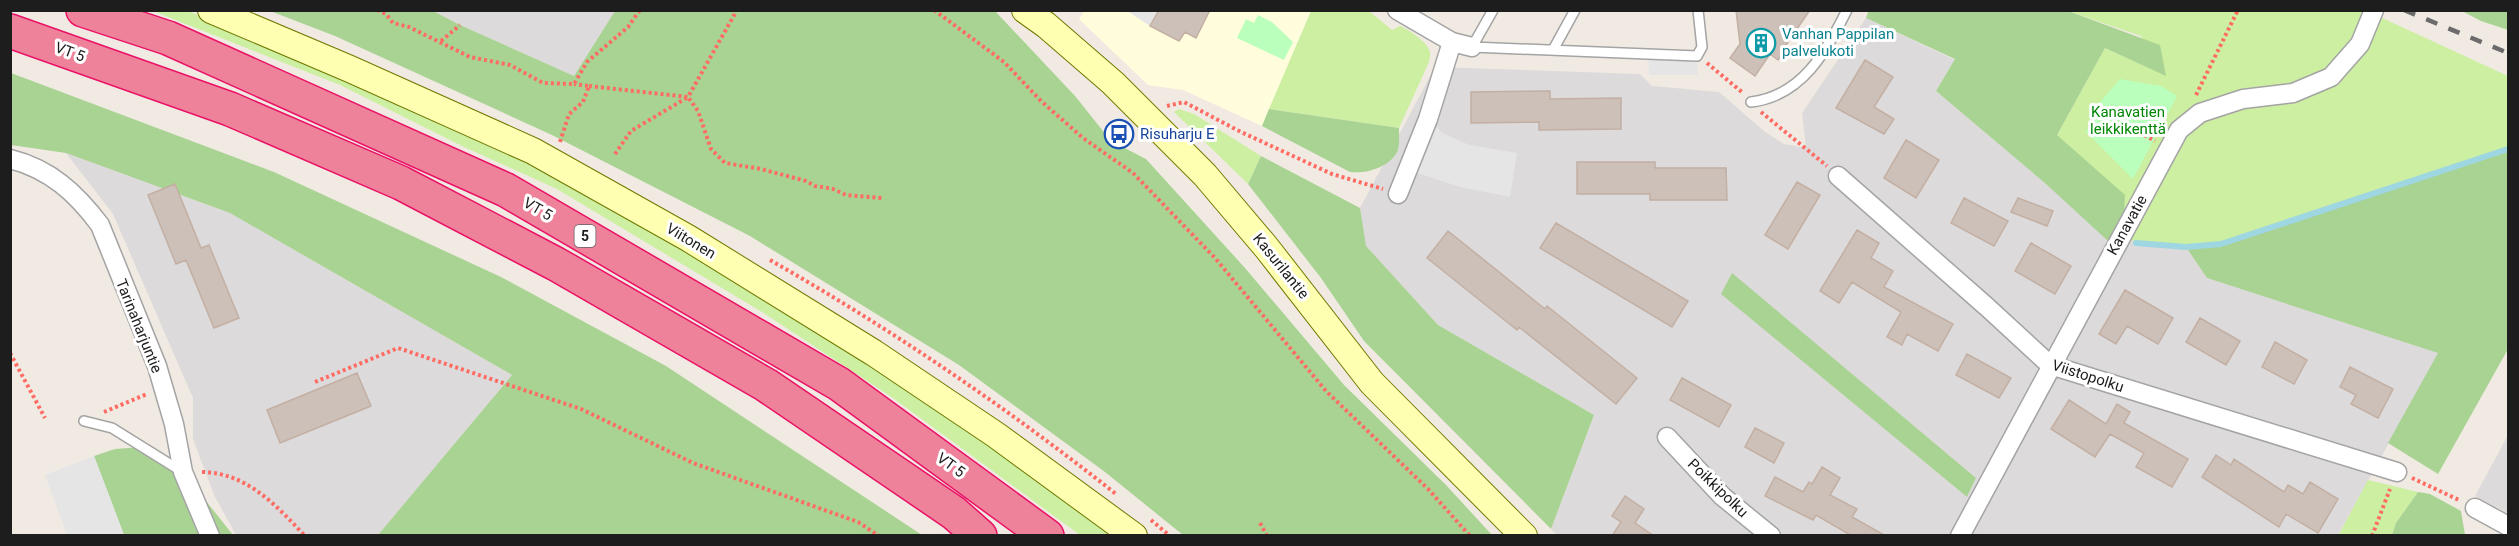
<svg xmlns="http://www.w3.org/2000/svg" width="2519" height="546" font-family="Roboto,sans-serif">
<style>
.residential{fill:#dcdada;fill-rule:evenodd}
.education{fill:#fffddc}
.grass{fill:#ccefa2}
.forest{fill:#a9d393}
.park{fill:#baffbc}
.parking{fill:#e5e5e5}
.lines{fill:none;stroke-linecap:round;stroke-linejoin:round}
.stream{stroke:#9ed6e2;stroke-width:6}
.building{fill:#ccc0b8;stroke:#c3afa3;stroke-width:1.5}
.lane-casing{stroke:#a4a4a4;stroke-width:12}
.street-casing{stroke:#a4a4a4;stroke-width:21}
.secondary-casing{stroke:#717900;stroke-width:28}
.highway-casing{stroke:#ea1266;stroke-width:36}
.path{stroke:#ff6c64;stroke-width:4;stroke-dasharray:3 3;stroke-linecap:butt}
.lane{stroke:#fff;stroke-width:9}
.street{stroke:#fff;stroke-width:18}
.secondary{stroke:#ffffb1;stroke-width:26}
.highway{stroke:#ef829b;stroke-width:33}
.rail{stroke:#6b6b6b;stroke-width:4.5;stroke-dasharray:12 12;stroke-linecap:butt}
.labels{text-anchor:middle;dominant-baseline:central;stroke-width:6;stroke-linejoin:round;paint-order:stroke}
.shield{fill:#fff;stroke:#616161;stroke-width:1.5}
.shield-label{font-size:14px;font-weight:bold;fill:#1d1d1d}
.culture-label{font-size:15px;fill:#0d838f;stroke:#fff;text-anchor:start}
.street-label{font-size:15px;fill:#1d1d1d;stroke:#fff}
.park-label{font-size:15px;fill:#008605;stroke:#fff}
.transit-label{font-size:15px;fill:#164399;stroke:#fff;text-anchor:start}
</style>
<rect width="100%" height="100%" fill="#f0eae2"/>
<path class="residential" d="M433 11H615L574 76 460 25Z
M1866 18 1955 60 1936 91 2046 184 2137 243 2186 247 2207 278 2439 353 2338 535H1557L1551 529 1594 415 1438 325 1365 246 1360 208 1435 67 1640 74 1652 86 1719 92 1764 131 1784 144 1806 148 1802 113ZM1732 274 1976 478 1967 497 1722 294Z
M66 153 230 213 512 375 378 535H236L214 495 193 439V398L113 214Z
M2508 435V513L2475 496Z"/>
<path class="education" d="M1085 10 1311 11 1262 126 1183 90 1148 85 1079 19Z"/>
<path class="grass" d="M153 11H188L273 46 518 157 636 222 878 369 978 434 1109 535H1080L893 398 762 312 557 189 462 146 340 85Z
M1311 11H1369L1392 30 1400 26C1409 30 1428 42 1430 52 1431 55 1429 59 1429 62L1399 128 1269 109Z
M2068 11H2367L2508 76V149L2221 244 2186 247 2136 243 2123 233 2057 135 2105 48 2165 75 2141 36Z
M1179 109 1194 114 1261 156 1248 184 1174 112Z
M2368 480 2418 492 2396 523 2392 535 2338 536Z"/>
<path class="forest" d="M1869 10 2068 11 2160 45 2166 76 2105 48 2057 135 2125 195 2123 233 2107 240 2046 184 1936 91 1955 59 1866 18Z
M270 11H433L460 25 574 76 615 11H995L1075 96 1111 141 1146 159 1245 268 1344 385 1446 485 1492 535H1183L1105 472 959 365 750 236 552 135 335 36Z
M2462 11H2508V30L2481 21Z
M11 73 274 172 501 277 666 366 922 535H378L512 375 230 213 66 153 11 145Z
M1269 109 1399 128C1399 135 1400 146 1397 152 1389 168 1365 174 1350 172L1262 126Z
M2508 149V349L2438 474 2388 443 2438 353 2207 278 2186 247 2221 244Z
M1261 156 1360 208 1366 246 1438 325 1594 415 1551 529 1364 341 1321 278 1248 184Z
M1732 273 1976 478 1967 497 1721 294Z
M142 447 183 472 233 535H124L94 456 115 449Z
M2418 492 2430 494 2461 511 2465 535H2392L2396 523Z"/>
<path class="park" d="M1258 15 1272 22 1293 42 1284 60 1237 38 1246 19 1254 23Z
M2120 79 2161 86 2177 96 2133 179 2086 132 2100 102Z"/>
<path class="parking" d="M1127 11H1159L1150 26Z
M1648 53 1697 56 1698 75H1649Z
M1428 119 1443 133 1469 145 1517 153 1510 197 1460 187 1408 170Z
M94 456 124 535H67L45 475Z"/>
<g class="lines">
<path class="stream" d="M2136 243 2186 247 2221 244 2508 149"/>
</g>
<path class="building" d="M1159 10H1210L1196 38 1185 32 1179 41 1150 26Z
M1736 10H1810L1786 45 1788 47 1778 60 1770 54 1755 76 1730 58 1740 44Z
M1865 60 1893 77 1874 107 1894 119 1884 134 1836 108Z
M1550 91V99L1621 98V129L1539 130V122L1471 123V92Z
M1906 140 1939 160 1916 198 1884 178Z
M1577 162H1655V168H1726L1727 200H1650V194H1577Z
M1797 182 1820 195 1788 249 1765 235Z
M175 184 201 248 209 245 239 318 214 328 186 260 176 264 148 195Z
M1964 198 2008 221 1994 246 1951 223Z
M2018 198 2053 211 2047 226 2011 212Z
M1556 223 1688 301 1672 327 1540 248Z
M1857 230 1879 243 1871 258 1893 271 1884 287 1953 324 1938 351 1907 334 1902 345 1887 337 1901 312 1852 282 1839 303 1820 291Z
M1448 231 1545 309 1547 306 1637 378 1616 404 1519 327 1517 330 1427 258Z
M2031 243 2071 266 2055 294 2015 271Z
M2125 290 2173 318 2158 344 2127 326 2116 344 2099 334Z
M2200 318 2240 341 2226 365 2186 342Z
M2275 342 2307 360 2294 384 2262 367Z
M1967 354 2011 378 1999 398 1956 375Z
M2350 367 2393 389 2378 418 2351 404 2356 395 2340 387Z
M357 373 371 406 280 443 267 410Z
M1682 378 1731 405 1719 427 1670 400Z
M2069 400 2106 424 2117 404 2130 412 2124 423 2188 459 2172 487 2136 467 2144 453 2110 434 2095 457 2051 429Z
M1755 428 1784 443 1774 463 1745 447Z
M2216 455 2231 465 2234 459 2284 492 2288 485 2303 494 2310 482 2338 499 2318 533 2286 514 2279 527 2202 477Z
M1822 467 1840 478 1830 495 1857 509 1852 517 1886 536H1852L1816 515 1813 520 1765 496 1775 477 1803 492 1809 482 1812 484Z
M1625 496 1644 509 1635 523 1654 536H1612L1621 522 1612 516Z"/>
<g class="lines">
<g class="lane-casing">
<path id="lane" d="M1493 10 1472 47 1697 56 1702 47 1698 10
M1553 50 1575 10
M1751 102C1802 96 1826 52 1847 10
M84 421 112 428 181 471"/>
</g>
<g class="street-casing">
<path id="street" d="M1397 10 1452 42 1472 47
M10 159C50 169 76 193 100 225L157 366 174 424 183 472 210 536
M1838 176 1987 307 2050 365 2397 472
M1398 194 1428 119 1452 42
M1667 437 1722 496 1771 536
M2475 508 2508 526
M1960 536 2179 130 2200 113 2243 99 2293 93 2331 77 2360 44 2374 10"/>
</g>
<g class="secondary-casing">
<path id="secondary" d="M211 10 350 69 533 151 688 238 874 353 996 435 1134 536
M1025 10 1046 25 1113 83 1205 175 1266 247 1372 383 1524 536"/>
</g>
<g class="highway-casing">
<path id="highway" d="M83 10 168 38 506 190 839 384 1047 536
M10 31 230 109 401 183 556 264 766 385 954 513 980 536"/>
</g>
<path class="path" d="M377 10 386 14 393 23 409 27 470 57 510 65 543 83 574 84 587 62 628 27 640 10
M934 10 1004 62 1041 101 1083 138 1133 173 1215 258 1326 391 1429 490 1470 536
M441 41 460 25
M1707 63 1743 93
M589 86 688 97 737 10
M2196 95 2238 10
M1167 106 1184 102 1241 132 1332 174 1383 189
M1761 112 1827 166
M2139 132 2155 141
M560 142 569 114 583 102 589 86 574 84
M615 154 631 131 688 97 698 111 711 149 725 163 761 169 806 181 815 186 833 189 846 195 882 198
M770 260C891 329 1006 407 1116 494
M10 353 45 418
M315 382 398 348 581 409 693 463 858 522 879 536
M104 412 147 394
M202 472C247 473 276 505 305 536
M2412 478 2459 500
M1151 520 1170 536
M1260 523 1267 536
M2372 536 2390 489"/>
<use href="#lane" class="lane"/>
<use href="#street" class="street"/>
<use href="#secondary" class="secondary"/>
<use href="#highway" class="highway"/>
<path class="rail" d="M2404 10 2508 53"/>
</g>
<defs>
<g id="building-ring" transform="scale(1.5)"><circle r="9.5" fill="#fff" stroke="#0f9aa8" stroke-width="1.5"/><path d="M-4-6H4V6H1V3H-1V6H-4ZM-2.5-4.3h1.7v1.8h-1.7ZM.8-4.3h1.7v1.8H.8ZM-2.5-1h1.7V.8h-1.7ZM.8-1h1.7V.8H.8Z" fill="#0f9aa8"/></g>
<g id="bus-ring" transform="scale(1.5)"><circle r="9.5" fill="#fff" stroke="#1a4fb4" stroke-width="1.5"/><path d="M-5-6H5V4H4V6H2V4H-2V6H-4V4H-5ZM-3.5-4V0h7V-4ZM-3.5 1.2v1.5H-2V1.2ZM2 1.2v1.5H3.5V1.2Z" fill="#1a4fb4"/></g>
</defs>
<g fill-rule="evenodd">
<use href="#building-ring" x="1761" y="43"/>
<use href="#bus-ring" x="1119" y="134"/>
</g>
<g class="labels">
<rect class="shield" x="574.5" y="225" width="21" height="22" rx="4.5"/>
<g class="shield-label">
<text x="585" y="236">5</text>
</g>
<g class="culture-label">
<text x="1782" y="34">Vanhan Pappilan<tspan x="1782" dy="17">palvelukoti</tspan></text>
</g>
<g class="street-label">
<text transform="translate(70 52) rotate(20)">VT 5</text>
<text transform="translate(538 209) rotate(30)">VT 5</text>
<text transform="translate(2127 225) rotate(-61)">Kanavatie</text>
<text transform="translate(691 241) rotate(31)">Viitonen</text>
<text transform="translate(1281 266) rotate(51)">Kasurilantie</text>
<text transform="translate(139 326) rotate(68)">Tarinaharjuntie</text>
<text transform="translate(2088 376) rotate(18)">Viistopolku</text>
<text transform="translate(951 465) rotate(36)">VT 5</text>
<text transform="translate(1718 488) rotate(44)">Poikkipolku</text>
</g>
<g class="park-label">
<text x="2128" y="112">Kanavatien<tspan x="2128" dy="17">leikkikenttä</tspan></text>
</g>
<g class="transit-label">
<text x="1140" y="134">Risuharju E</text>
</g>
</g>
<rect width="2519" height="546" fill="none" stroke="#1d1d1d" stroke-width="24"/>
</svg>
